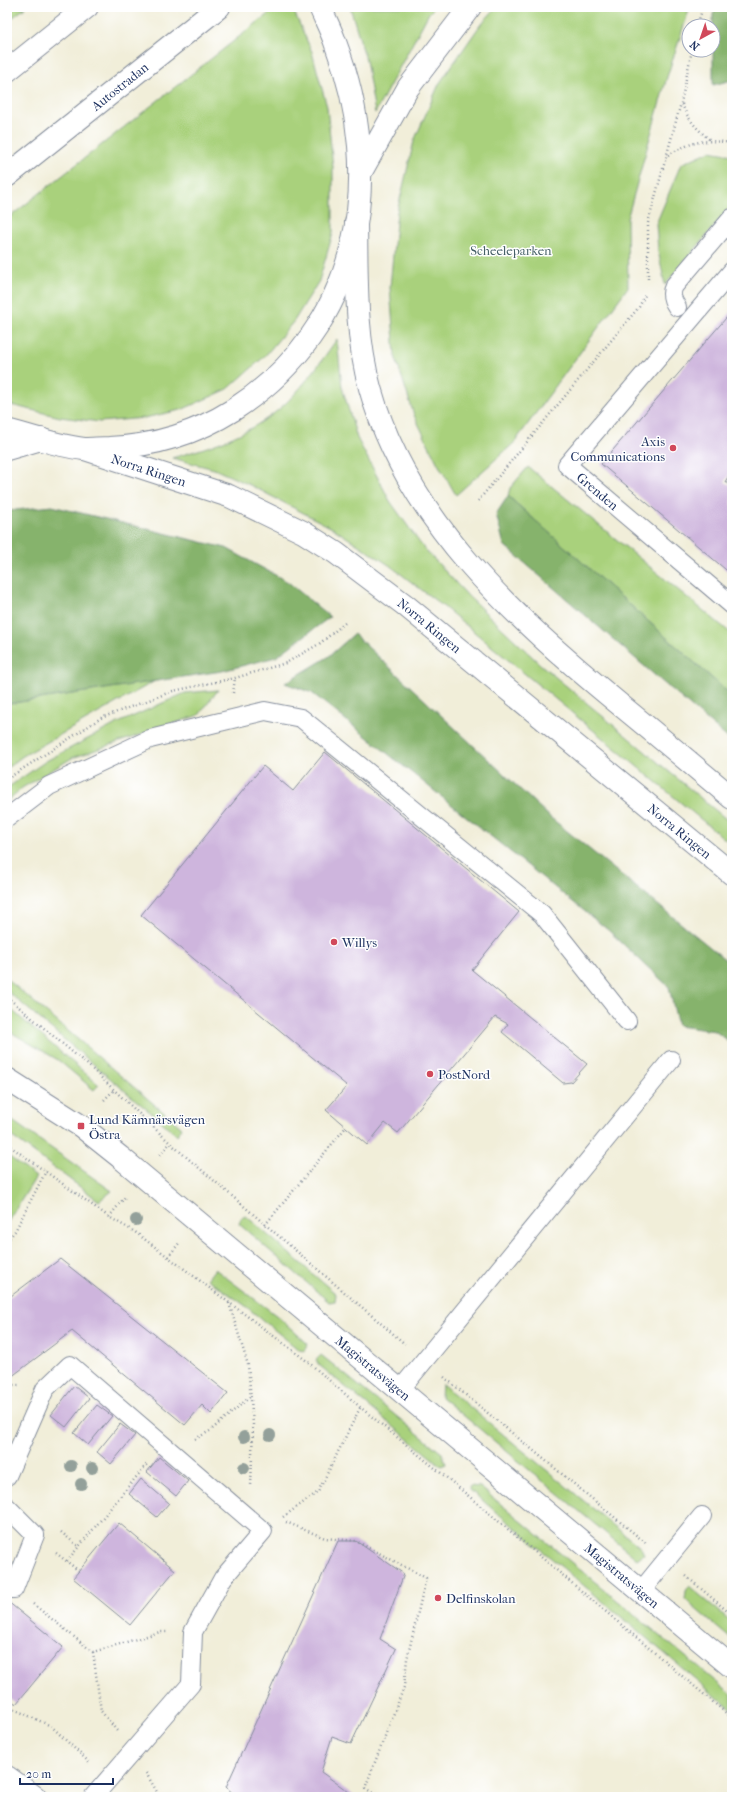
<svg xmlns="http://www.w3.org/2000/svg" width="739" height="1804" font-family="'IM FELL French Canon',serif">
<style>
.green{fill:#a9d17c;stroke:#62806d}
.forest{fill:#86b36c;stroke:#507165}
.building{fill:#ceb5dd}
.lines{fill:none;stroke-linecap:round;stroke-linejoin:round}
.service-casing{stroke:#868e9c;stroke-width:20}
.minor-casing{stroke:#868e9c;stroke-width:24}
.tertiary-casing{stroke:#868e9c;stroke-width:24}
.primary-casing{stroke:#868e9c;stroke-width:24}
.motorway-casing{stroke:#868e9c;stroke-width:24}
.path{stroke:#868e9c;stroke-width:2.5;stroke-dasharray:1 3;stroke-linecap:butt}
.service{stroke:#fff;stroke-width:18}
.minor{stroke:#fff;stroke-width:22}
.tertiary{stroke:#fff;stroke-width:22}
.primary{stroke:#fff;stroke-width:22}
.motorway{stroke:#fff;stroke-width:22}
.tree{fill:#93a09a}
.poi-dot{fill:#d1495b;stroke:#fff;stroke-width:1.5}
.labels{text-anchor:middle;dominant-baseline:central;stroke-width:3;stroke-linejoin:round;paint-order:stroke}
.street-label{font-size:13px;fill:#1b2f5e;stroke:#fff}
.park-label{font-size:13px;fill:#466067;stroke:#fff}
.poi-label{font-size:13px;fill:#1b2f5e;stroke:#fff;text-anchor:start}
</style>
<rect width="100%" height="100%" fill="#fff"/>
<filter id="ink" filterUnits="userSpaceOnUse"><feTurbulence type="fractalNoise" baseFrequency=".025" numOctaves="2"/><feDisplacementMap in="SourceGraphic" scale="8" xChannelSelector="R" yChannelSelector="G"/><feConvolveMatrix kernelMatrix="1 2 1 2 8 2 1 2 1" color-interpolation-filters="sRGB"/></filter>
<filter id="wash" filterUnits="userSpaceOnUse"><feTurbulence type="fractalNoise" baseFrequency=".012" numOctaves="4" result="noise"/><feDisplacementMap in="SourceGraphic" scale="16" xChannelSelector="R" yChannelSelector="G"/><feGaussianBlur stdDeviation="0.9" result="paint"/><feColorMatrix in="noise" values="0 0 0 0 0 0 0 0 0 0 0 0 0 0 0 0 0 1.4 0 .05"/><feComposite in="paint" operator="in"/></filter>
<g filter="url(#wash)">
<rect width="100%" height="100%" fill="#f1eed9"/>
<path class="green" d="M7 7H26L7 22Z
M277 7H292L312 52 327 107 333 167V233L319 281 294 321 265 356 228 389 181 410 144 418 100 422 60 417 7 404V219Z
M350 7H435L429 13 375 113 366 60Z
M497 7H690L667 77 627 219 628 287 514 443 456 495 438 464 414 415 395 356 390 287 397 212 414 141 439 84 481 24Z
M710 151 732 155V205L665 285 658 250 656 224 681 164Z
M337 339 342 387 357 438 390 501 422 546 469 597 540 664 732 824V845L444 607 389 565 334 529 252 486 214 469 172 458C213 446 257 432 288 401 307 382 322 360 337 339Z
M528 467 732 634V696L508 496 510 488Z
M155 681 23 756 7 768V704Z
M218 690 199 715 72 758 22 788 7 801V788L46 761 116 724 185 693Z
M7 979 182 1128 177 1135 7 991Z
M7 1006 99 1085 94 1090 58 1060 7 1030Z
M7 1117 112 1191 99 1201 7 1133Z
M7 1155 36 1177 7 1223Z
M246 1216 336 1294 335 1301 329 1302 239 1224 241 1218Z
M215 1269 277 1316 308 1344 304 1351 299 1350 243 1304 207 1279Z
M321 1355 443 1454 446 1464 441 1466 319 1365 316 1360Z
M442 1384 641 1548 644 1554 637 1559 441 1397Z
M470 1486 480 1487 732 1695V1710L470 1490Z
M689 1586 732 1622V1640L691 1605 685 1599 686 1591Z"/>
<path class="forest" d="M718 7H732V80L713 85V14Z
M508 496 732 696V742L504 545 496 514Z
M52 506 226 548 288 582 330 617 276 657 222 671 7 704V511Z
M354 634 551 818 732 965V1044L715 1031 678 1026 669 987 608 930 312 693 285 683 328 657Z"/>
<g id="blocks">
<path class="building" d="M732 311V470L725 482 732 486V575L601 464Z
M325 752 519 912 472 970 587 1064 571 1082 563 1083 502 1032 508 1024 495 1017 398 1133 385 1123 367 1145 326 1110 347 1086 141 915 263 766 293 791Z
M60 1259 228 1393 211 1414 202 1405 185 1425 72 1331 7 1380V1299Z
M74 1386 89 1398 66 1427 51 1415Z
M97 1405 112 1416 88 1445 74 1433Z
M120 1424 135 1435 111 1464 97 1452Z
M159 1457 188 1481 176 1496 147 1472Z
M141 1479 169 1503 157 1517 129 1494Z
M119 1523 175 1570 130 1625 73 1578Z
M338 1541H356L404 1574 380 1639 396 1649 351 1744 332 1737 321 1772 356 1797H237L226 1787Z
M7 1601 63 1647 16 1704 7 1697Z"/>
</g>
</g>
<g filter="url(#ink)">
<use href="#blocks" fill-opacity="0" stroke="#868e9c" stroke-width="1"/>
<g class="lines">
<g class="service-casing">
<g id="service">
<path id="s1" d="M732 271 567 465 732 605"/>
<path d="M677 307C672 300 670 294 674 286L732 218"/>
<path d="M7 818 49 786 150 739 265 711 301 718 542 914 627 1021"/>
<path d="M400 1390 671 1060"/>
<path d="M7 1476 45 1389 70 1365 263 1531 223 1578 193 1632 191 1684 93 1797"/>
<path d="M7 1507 35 1535 14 1589H7"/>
<path d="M641 1591 702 1516"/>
</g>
</g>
<g class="minor-casing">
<path id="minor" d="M7 1777 35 1797"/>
</g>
<g class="tertiary-casing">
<g id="tertiary">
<path id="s2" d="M7 1079 81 1126 120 1157 732 1667"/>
</g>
</g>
<g class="primary-casing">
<g id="primary">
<path d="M356 223C357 278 355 334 370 388 407 521 515 618 618 703 656 734 694 766 732 798"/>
<path d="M7 430C32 437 58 446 84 449 92 449 101 448 109 448 153 446 195 434 233 410 361 328 387 179 335 42 331 30 325 19 320 7"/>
<path id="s3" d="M85 449 229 496 303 532 336 553 405 605 732 874"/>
</g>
</g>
<g class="motorway-casing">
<g id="motorway">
<path d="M7 71 87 7"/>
<path d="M361 172 408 88 470 7"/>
<path id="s4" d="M7 176 219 7"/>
<path d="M7 449 41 439"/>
</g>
</g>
<path class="path" d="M697 26 703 7
M682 104C688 120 697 129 710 140
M668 155C693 141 703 139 732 143
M648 279V223L681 103 692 50
M478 501 639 307 645 295
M233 693 235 678
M7 779 101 718 173 691 235 678 286 663 319 644 345 623
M7 997 89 1066 170 1143 405 1344
M104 1100 114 1090
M7 1144 109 1217 135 1232 307 1361 360 1407 452 1482 732 1718
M160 1155 170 1143
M109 1217 125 1197
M265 1225 346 1127
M7 1241 15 1231 46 1171
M168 1257 180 1242
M229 1303 248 1365 253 1423 251 1487
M444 1377 647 1544
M7 1390 14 1385H19
M195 1439 210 1431 251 1396
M283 1517 318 1492 360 1408
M286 1522 325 1538 356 1541 426 1578 407 1659 404 1687 365 1788 379 1797
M61 1532 79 1547
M56 1553 79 1571
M67 1561 147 1464
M686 1576 732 1615
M33 1604 93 1652 160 1632H168
M93 1652 101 1711 117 1731
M7 1706 51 1726 90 1763
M146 1773 160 1797"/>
<use href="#service" class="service"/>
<use href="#minor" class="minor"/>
<use href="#tertiary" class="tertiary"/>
<use href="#primary" class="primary"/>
<use href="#motorway" class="motorway"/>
</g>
<g class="tree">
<circle cx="136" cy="1220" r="6"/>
<circle cx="270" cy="1435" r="6"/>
<circle cx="244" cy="1437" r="6"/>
<circle cx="71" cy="1466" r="6"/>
<circle cx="92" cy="1468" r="6"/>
<circle cx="244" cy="1468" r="6"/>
<circle cx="81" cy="1484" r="6"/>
</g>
</g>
<g class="poi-dot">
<circle cx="673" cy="448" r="4"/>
<circle cx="334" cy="942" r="4"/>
<circle cx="430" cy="1074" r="4"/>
<rect x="77" y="1122" width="8" height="8" rx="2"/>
<circle cx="438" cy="1598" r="4"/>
</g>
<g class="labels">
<g class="street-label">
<text stroke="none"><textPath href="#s4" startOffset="144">Autostradan</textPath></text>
<text stroke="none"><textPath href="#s3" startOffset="67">Norra Ringen</textPath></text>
<text stroke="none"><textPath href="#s1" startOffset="295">Grenden</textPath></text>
<text stroke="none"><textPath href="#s3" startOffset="391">Norra Ringen</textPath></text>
<text stroke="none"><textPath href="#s3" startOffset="715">Norra Ringen</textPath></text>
<text stroke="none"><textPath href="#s2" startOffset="467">Magistratsvägen</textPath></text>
<text stroke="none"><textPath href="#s2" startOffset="791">Magistratsvägen</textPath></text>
</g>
<g class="park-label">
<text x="511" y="250">Scheeleparken</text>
</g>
<g class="poi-label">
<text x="665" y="441" text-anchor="end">Axis<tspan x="665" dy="15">Communications</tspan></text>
<text x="342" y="942">Willys</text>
<text x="438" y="1074">PostNord</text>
<text x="89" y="1119">Lund Kämnärsvägen<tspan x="89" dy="15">Östra</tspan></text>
<text x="446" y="1598">Delfinskolan</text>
</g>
</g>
<rect width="739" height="1804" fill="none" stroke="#fff" stroke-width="24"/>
<g transform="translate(701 38) rotate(220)"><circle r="19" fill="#ffffff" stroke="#a4acbf"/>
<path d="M0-3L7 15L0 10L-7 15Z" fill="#d1495b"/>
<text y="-6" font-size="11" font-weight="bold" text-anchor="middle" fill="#1b2f5e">N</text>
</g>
<path d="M20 1778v6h93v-6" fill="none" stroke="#1b2f5e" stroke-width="2"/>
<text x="26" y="1778" font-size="12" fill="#1b2f5e" stroke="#ffffff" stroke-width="3" paint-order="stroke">20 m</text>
</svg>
